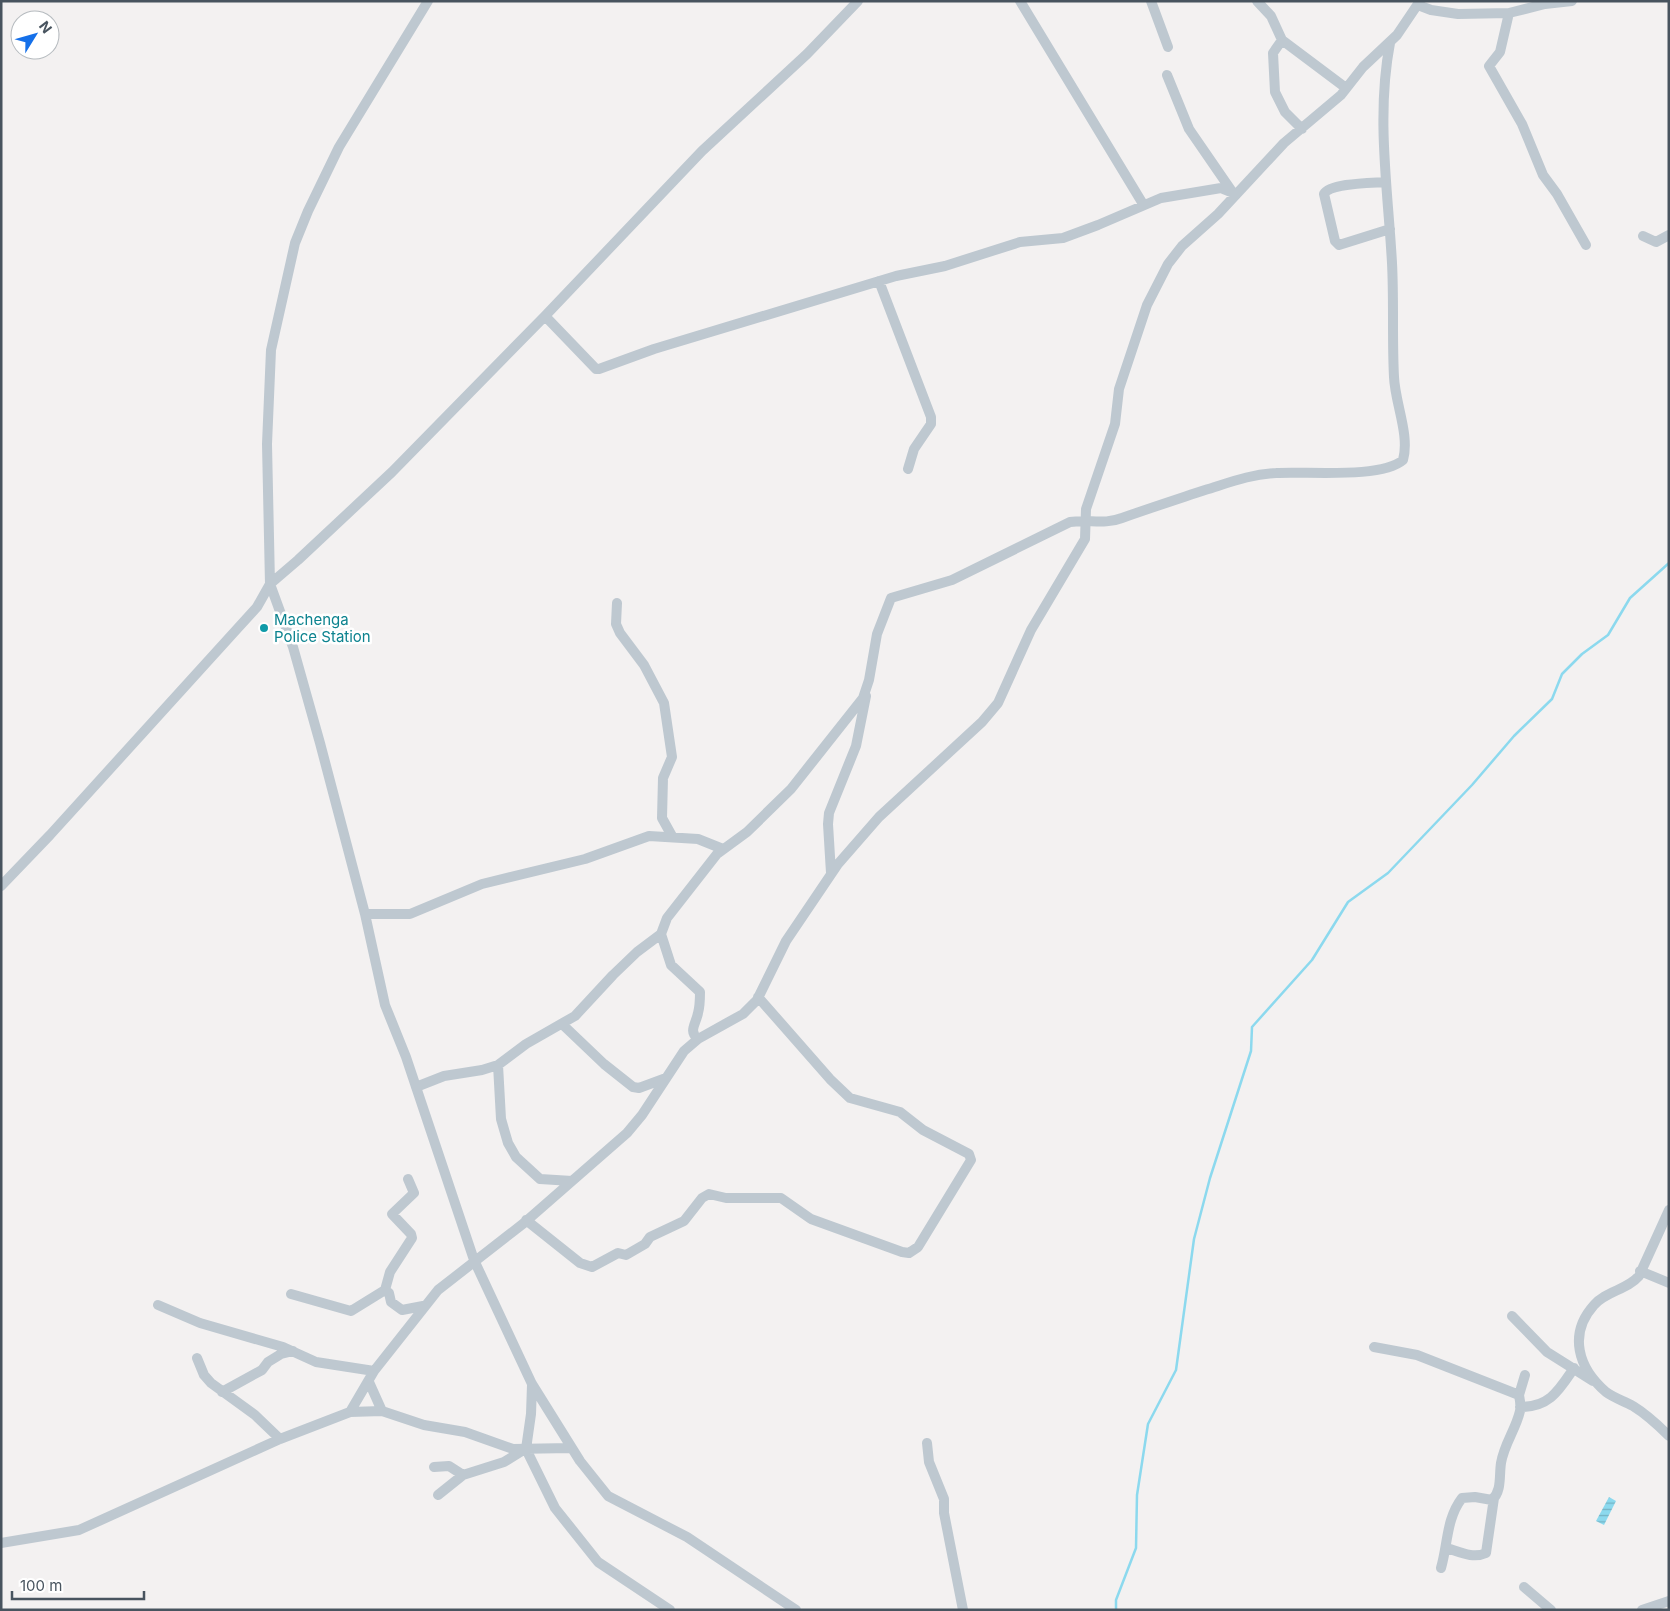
<svg xmlns="http://www.w3.org/2000/svg" width="1670" height="1611" font-family="Inter,sans-serif">
<style>
.water{fill:url(#water-rules)}
.lines{fill:none;stroke-linecap:round;stroke-linejoin:round}
.stream{stroke:#8cd9ee;stroke-width:2.5}
.minor{stroke:#bec8d0;stroke-width:10}
.culture-dot{fill:#0f9aa8;stroke:#fff;stroke-width:2}
.labels{text-anchor:middle;dominant-baseline:central;stroke-width:5;stroke-linejoin:round;paint-order:stroke}
.culture-label{font-size:15px;fill:#0d838f;stroke:#fff;text-anchor:start}
</style>
<defs>
<pattern id="water-rules" width="6" height="5" patternUnits="userSpaceOnUse" patternTransform="scale(1.25)"><rect width="6" height="5" fill="#8cd9ee"/><path d="M0 2.5h6" fill="none" stroke="#74b3c4"/></pattern>
</defs>
<rect width="100%" height="100%" fill="#f3f1f1"/>
<path class="water" d="M1609 1497 1616 1501 1604 1525 1596 1521Z"/>
<g class="lines">
<path class="stream" d="M1116 1610V1600L1136 1548 1137 1495 1148 1424 1176 1370 1194 1239 1210 1178 1251 1051 1252 1027 1312 960 1348 902 1388 873 1472 785 1514 736 1552 699 1562 674 1582 654 1608 635 1630 598 1669 563"/>
<path class="minor" d="M1020 1 1143 204
M1151 1 1168 47
M1257 1 1271 16 1282 40 1346 88
M1418 5 1431 10 1458 14 1509 13 1545 4 1572 1
M1509 13 1500 52 1489 66 1522 124 1543 175 1557 194 1586 245
M1282 40 1273 53 1275 92 1285 112 1302 129
M1167 75 1189 129 1231 190
M1385 182C1372 183 1330 183 1324 194L1335 241 1339 245 1390 229
M1643 236 1656 242 1669 235
M879 281 931 417V424L914 449 908 469
M545 316 596 369H599L654 349 896 276 945 266 1020 242 1063 238 1098 225 1161 198 1221 188 1236 194
M617 603 616 624 620 633 644 665 664 703 672 757 663 778 662 818 672 836
M831 873 828 824 829 813 856 746 866 696
M1 886 50 835 237 629 257 607 270 584 267 444 271 350 295 243 308 211 339 147 428 1
M365 914H410L482 884 585 859 649 836 698 839 723 849
M661 934 671 965 700 992C700 999 700 1006 698 1013 696 1024 688 1031 698 1039
M562 1024 604 1064 633 1087 639 1088 666 1078
M498 1065 501 1119 508 1143 516 1157 540 1179 572 1181
M416 1087 444 1076 482 1070 498 1065 526 1044 575 1016 613 975 637 952 661 934 667 918 717 854 747 832 791 789 863 698 869 680 877 634 891 598 952 580 1070 522C1088 519 1104 525 1122 518 1150 508 1178 499 1205 490 1228 483 1251 474 1276 473 1306 471 1381 479 1403 460 1410 435 1395 403 1394 377 1392 339 1394 301 1392 263 1388 190 1376 116 1390 43
M1669 1210 1639 1276C1627 1290 1606 1291 1594 1305 1568 1334 1578 1368 1606 1392 1614 1398 1624 1401 1633 1406 1646 1414 1658 1425 1669 1436
M526 1220 580 1263 592 1267 618 1253 626 1255 645 1244 650 1237 684 1221 702 1198 709 1194 726 1198H781L811 1219 902 1252 909 1253 918 1247 971 1160 969 1154 923 1130 900 1112 850 1098 830 1079 758 997
M1640 1271 1669 1283
M385 1290 390 1272 412 1238 411 1234 392 1214 414 1193 408 1179
M291 1294 351 1311 385 1290 389 1293 391 1302 402 1310 423 1306
M158 1305 200 1323 283 1347 316 1362 374 1371
M1512 1316 1547 1352 1593 1381
M1374 1347 1417 1355 1519 1395C1520 1400 1521 1406 1520 1411 1516 1429 1504 1444 1501 1463 1499 1476 1502 1491 1492 1500L1475 1497 1462 1498C1446 1519 1448 1544 1441 1568
M197 1358 204 1375 211 1383 255 1415 280 1439
M369 1382 382 1411
M532 1385 531 1414 526 1449 555 1508 598 1562 670 1610
M222 1392 262 1370 268 1362 281 1354 293 1351
M1519 1395 1525 1375
M1520 1407C1550 1407 1559 1390 1574 1368
M350 1412 374 1371 438 1290 524 1223 627 1133 642 1115 684 1051 698 1039 743 1014 757 1000 786 941 838 864 879 817 982 722 998 703 1031 630 1085 539 1086 509 1115 424 1119 389 1147 305 1168 264 1182 246 1218 214 1284 143 1341 95 1363 67 1397 35 1420 1
M927 1443 929 1462 944 1499V1513L963 1610
M434 1467 449 1466 463 1475
M438 1495 463 1475 504 1462 525 1449
M1 1543 79 1530 280 1439 350 1412 382 1411 424 1425 465 1432 513 1449 571 1448
M1447 1548C1460 1552 1473 1559 1486 1553L1494 1498
M1524 1587 1551 1610
M796 1610 687 1537 608 1496 580 1461 532 1384 474 1260 406 1057 385 1005 365 914 320 743 293 647 270 584 298 560 392 472 545 316 702 151 807 54 858 1
M1642 1610 1669 1601"/>
</g>
<circle class="culture-dot" cx="264" cy="628" r="5"/>
<g class="labels">
<g class="culture-label">
<text x="274" y="619">Machenga<tspan x="274" dy="17">Police Station</tspan></text>
</g>
</g>
<rect width="1670" height="1611" fill="none" stroke="#48545f" stroke-width="5"/>
<g transform="translate(35 35) rotate(53)"><circle r="24" fill="#ffffff" stroke="#b6bbbf"/>
<path d="M0-4L9 19L0 12L-9 19Z" fill="#1570e9"/>
<text y="-8" font-size="14" font-weight="bold" text-anchor="middle" fill="#48545f">N</text>
</g>
<path d="M12 1591v8h132v-8" fill="none" stroke="#48545f" stroke-width="2.5"/>
<text x="20" y="1591" font-size="15" fill="#48545f" stroke="#ffffff" stroke-width="4" paint-order="stroke">100 m</text>
</svg>
